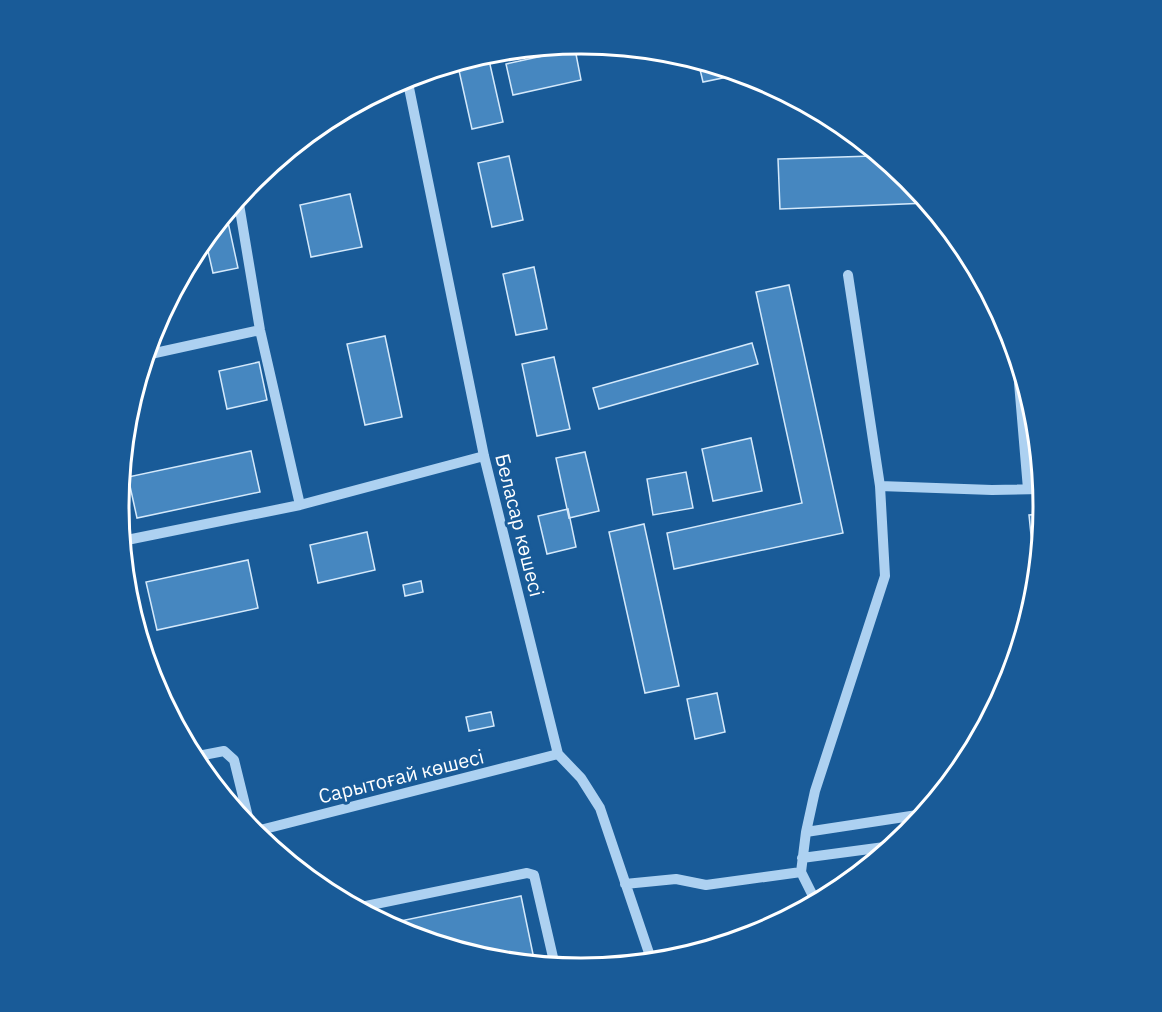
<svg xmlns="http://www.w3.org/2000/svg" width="1162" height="1012" font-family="'IBM Plex Sans',sans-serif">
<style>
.building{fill:#4687c0;stroke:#d4e9fb;stroke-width:1.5}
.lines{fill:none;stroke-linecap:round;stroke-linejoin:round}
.minor{stroke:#add1f1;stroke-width:10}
.labels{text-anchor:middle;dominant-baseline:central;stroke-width:6;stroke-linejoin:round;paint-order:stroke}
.street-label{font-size:20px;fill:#fff;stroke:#195b98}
.rim{fill:none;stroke:#fff;stroke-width:3}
</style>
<rect width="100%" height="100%" fill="#195b98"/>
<path class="building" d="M575 49 581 80 513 95 506 64Z
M489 60 503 122 472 129 458 66Z
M698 61 742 74 703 82Z
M872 149 908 179 928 203 780 209 778 159 872 156Z
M509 156 523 220 492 227 478 163Z
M350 194 362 247 311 257 300 205Z
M226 213 238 268 213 273 205 238Z
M534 267 547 329 516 335 503 274Z
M789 285 843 533 674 569 667 533 802 503 756 292Z
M385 336 402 417 365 425 347 344Z
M752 343 758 364 599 409 593 388Z
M554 357 570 429 537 436 522 364Z
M259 362 267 400 227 409 219 371Z
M751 438 762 491 713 501 702 449Z
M251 451 260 492 137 518 128 477Z
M585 452 599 511 569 518 556 458Z
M686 472 693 508 653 515 647 479Z
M568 509 576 547 547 554 538 516Z
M1043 514 1039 554 1033 555 1029 515Z
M644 524 679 686 645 693 609 532Z
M367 532 375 570 318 583 310 545Z
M248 560 258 608 157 630 146 582Z
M421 581 423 592 405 596 403 585Z
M155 658 162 691H158L147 660Z
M717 693 725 732 695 739 687 699Z
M491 712 494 726 469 731 466 717Z
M521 896 535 964 490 960 404 933 386 924Z"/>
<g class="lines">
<path class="minor" d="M407 78 484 456 558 754 581 778 600 808 652 962
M238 198 260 330 300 505
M146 355 260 330
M1017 359 1028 489
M880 486 992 490 1042 489
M122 541 300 505 484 456
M193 757 224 751 234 760 251 829
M253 832 558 754
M806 832 924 814
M802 858 892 846
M801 872 806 832 815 791 885 576 880 486 848 275
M625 884 676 879 706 885 801 872 816 902
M356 908 527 873 534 875 555 966"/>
</g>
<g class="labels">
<g class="street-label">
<text transform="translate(520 525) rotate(76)">Беласар көшесі</text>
<text transform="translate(401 776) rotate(-14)">Сарытоғай көшесі</text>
</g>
</g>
<path d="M0 0H1162V1012H0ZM129 506a452 452 0 1 1 904 0a452 452 0 1 1-904 0Z" fill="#195b98" fill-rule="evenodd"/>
<path class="rim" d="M129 506a452 452 0 1 1 904 0a452 452 0 1 1-904 0Z"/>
</svg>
